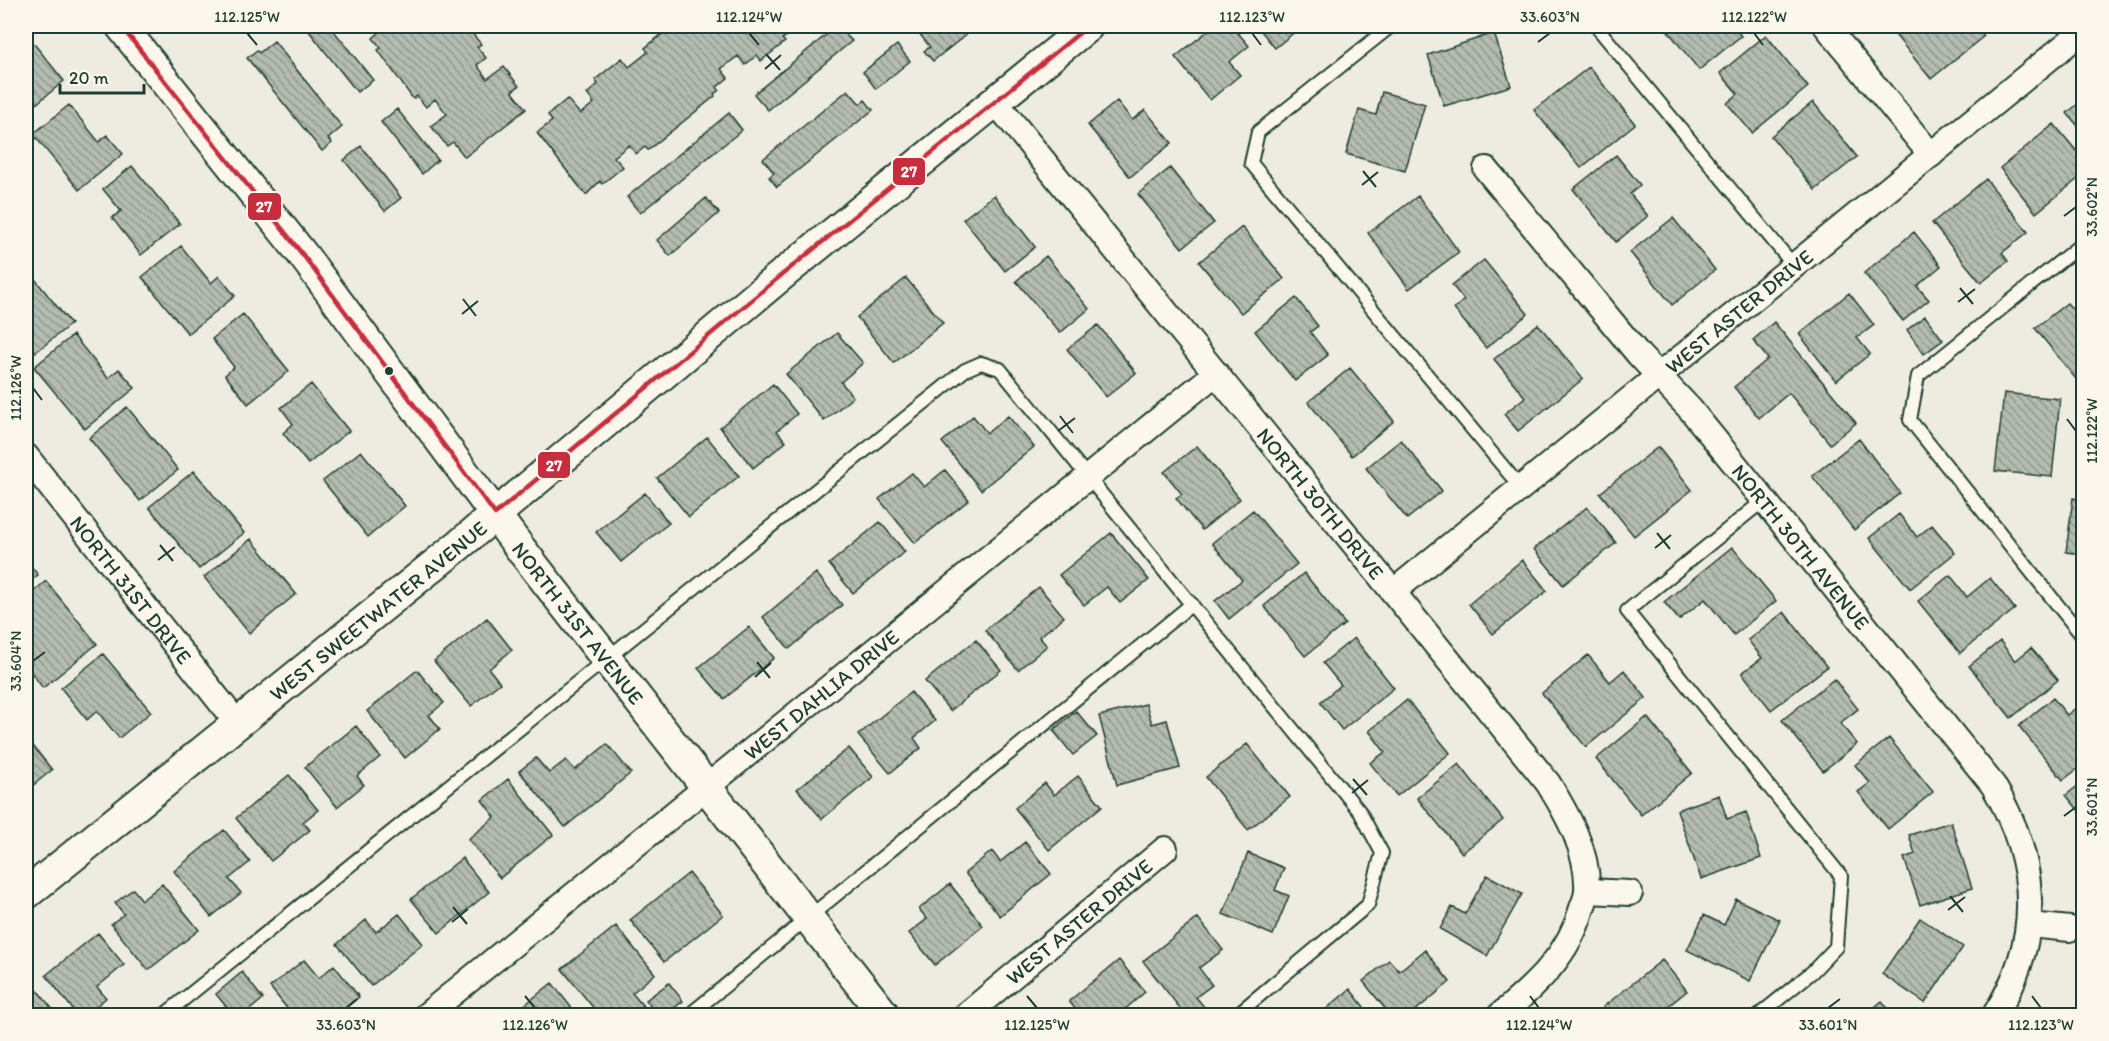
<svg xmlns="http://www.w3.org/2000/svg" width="2109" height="1041" font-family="Itim,sans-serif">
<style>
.building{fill:url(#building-back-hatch);stroke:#1f3d34;stroke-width:1.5}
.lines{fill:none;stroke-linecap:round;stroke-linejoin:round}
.service-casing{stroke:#1f3d34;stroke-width:16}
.minor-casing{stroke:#1f3d34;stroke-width:28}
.tertiary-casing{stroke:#1f3d34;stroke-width:34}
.service{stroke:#fbf7ec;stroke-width:12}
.minor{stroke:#fbf7ec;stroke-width:24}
.tertiary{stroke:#fbf7ec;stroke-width:30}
.bus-1-casing{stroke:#fbf7ec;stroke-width:9}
.bus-1{stroke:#c62d3d;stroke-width:4.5}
.ticks{fill:none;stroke:#1f3d34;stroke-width:2}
.bus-dot{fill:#1f3d34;stroke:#fbf7ec;stroke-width:2}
.labels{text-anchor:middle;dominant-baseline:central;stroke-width:4.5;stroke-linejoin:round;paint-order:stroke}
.street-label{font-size:21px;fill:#1f3d34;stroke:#fbf7ec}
.line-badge{stroke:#fbf7ec;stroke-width:2}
.badge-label{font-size:16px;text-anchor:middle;font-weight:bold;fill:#fff}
.neatline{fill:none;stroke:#1f3d34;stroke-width:2}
.ticks-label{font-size:15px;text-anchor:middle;fill:#1f3d34}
</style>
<defs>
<pattern id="building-back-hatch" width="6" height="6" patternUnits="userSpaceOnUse" patternTransform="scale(1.5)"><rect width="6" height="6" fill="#b4bbb0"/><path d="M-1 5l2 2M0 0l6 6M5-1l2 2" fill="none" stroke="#929990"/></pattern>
</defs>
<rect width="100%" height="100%" fill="#eeece1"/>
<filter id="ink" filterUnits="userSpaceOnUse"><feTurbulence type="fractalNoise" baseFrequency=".0167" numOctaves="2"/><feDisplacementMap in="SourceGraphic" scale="12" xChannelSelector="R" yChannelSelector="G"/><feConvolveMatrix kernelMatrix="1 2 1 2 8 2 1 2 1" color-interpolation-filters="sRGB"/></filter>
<g filter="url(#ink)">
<path class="building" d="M305 26H330L373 80 357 92Z
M378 26H466L481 44 477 47 486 58 477 65 487 79 504 67 519 86 512 91 526 109 465 157 453 142 447 146 431 126 447 114 435 99 426 107 417 96 413 99 378 50 381 48 373 38 382 30Z
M672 26H684L687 29 690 26H802L782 39 785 42 761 61 757 55 745 65 738 56 721 69 728 78 717 87 719 90 714 94 715 96 648 150 645 147 636 154 629 145 614 157 623 167 602 184 600 181 586 195 537 133 552 121 548 115 567 99 580 114 594 103 587 94 598 84 595 80 622 58 629 67 648 52 645 48Z
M837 26 852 41 768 110 754 94Z
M926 26H977L933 61 924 51 930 47 918 32Z
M1214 26H1232L1249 46 1229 62 1240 75 1210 100 1175 57Z
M1257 26H1302L1275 48Z
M1664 26H1733L1741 36 1699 70Z
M1888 26H1976L1984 36 1931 79Z
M1494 33 1511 86 1444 106 1428 55Z
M26 34 64 81 35 105 26 93Z
M1766 35 1808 87 1752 133 1727 103 1738 94 1720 73Z
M274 41 342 127 328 139 332 143 322 151 247 58 257 50 259 53Z
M897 45 910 61 876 89 863 72Z
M1589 67 1635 124 1581 168 1534 110Z
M848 90 860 104 865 100 873 110 777 187 769 177 774 173 763 159Z
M1382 92 1425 104 1405 171 1346 154 1359 110 1376 115Z
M2084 99V133L2067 113Z
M1117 101 1132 120 1145 110 1172 143 1130 177 1088 125Z
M1813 102 1857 157 1815 190 1771 136Z
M69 105 99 142 107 135 123 154 79 190 33 134Z
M397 109 438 160 422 174 381 122Z
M729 113 742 130 640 213 627 197Z
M2054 124 2084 160V174L2036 213 2000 168Z
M361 146 401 198 385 211 344 160Z
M1616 155 1640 185 1630 194 1648 216 1616 242 1573 189Z
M132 166 180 224 141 255 112 218 121 211 103 189Z
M1170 168 1214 223 1182 248 1138 194Z
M1986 179 2028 232 2002 253 2008 261 1981 283 1932 223Z
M994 195 1035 247 1005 271 963 219Z
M1418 196 1459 252 1409 289 1368 233Z
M706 198 719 213 670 256 657 240Z
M1673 218 1715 270 1672 305 1630 252Z
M1242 227 1284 279 1241 313 1199 262Z
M1914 232 1941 266 1917 286 1929 300 1903 321 1864 273Z
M181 246 211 283 219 276 235 296 188 334 142 277Z
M1046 256 1089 309 1060 333 1016 281Z
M1484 260 1528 314 1486 348 1454 309 1464 300 1452 285Z
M26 268 71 324 36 352 26 339Z
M906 278 943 323 894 363 857 317Z
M1849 293 1874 325 1857 338 1870 354 1836 381 1799 334Z
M1296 298 1318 326 1310 332 1328 355 1295 381 1255 331Z
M2067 303 2084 323V374L2076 379 2035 328Z
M243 314 289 371 248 404 225 375 234 367 212 339Z
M1925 316 1943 340 1924 354 1907 330Z
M1774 322 1856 423 1830 444 1789 393 1759 418 1734 387 1768 359 1753 340Z
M1538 324 1583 379 1518 431 1504 414 1525 397 1494 359Z
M1098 325 1136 373 1106 397 1067 349Z
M837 333 863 363 841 382 853 397 824 421 786 374Z
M73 335 108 378 119 369 135 388 85 429 34 367Z
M1350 368 1394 421 1352 456 1308 402Z
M311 384 349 431 308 464 283 433 293 424 281 408Z
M773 384 797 414 777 431 786 442 753 468 720 427Z
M2004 393 2060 399 2052 477 1995 471Z
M127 407 178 470 140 501 89 438Z
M973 416 987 433 1008 416 1034 447 981 490 942 442Z
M707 437 739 476 689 517 657 478Z
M1859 439 1900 493 1854 530 1812 476Z
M1401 440 1442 491 1407 519 1366 468Z
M1197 446 1240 499 1202 530 1176 498 1182 494 1164 472Z
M1658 447 1692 490 1634 536 1600 493Z
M361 451 405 506 368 537 323 481Z
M945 470 969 500 915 543 879 499 912 473 924 487Z
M194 471 244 533 199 569 149 507Z
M645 493 669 523 621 562 596 532Z
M2073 498 2084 500V554L2066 552Z
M1587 507 1616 543 1563 585 1534 549Z
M1253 510 1297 564 1229 619 1215 601 1242 580 1212 543Z
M1899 514 1917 537 1932 525 1955 553 1910 589 1869 538Z
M880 522 905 552 853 593 829 564Z
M1111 533 1149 580 1120 603 1107 587 1084 605 1059 575Z
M251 539 296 594 249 633 204 577Z
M1732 547 1776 601 1734 635 1705 599 1679 620 1664 602Z
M26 560 38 575 26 585Z
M1522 560 1547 591 1493 634 1469 604Z
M816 573 842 605 789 649 763 617Z
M1304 573 1345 624 1305 656 1264 606Z
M1950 575 1967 597 1990 578 2015 609 1960 653 1918 601Z
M46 581 97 644 43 688 26 666V598Z
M1039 587 1064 617 1039 637 1047 646 1018 670 985 630Z
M1784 612 1827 667 1771 710 1742 673 1762 658 1748 640Z
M487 618 512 650 489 669 500 683 471 706 434 661Z
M749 627 774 658 724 699 698 668Z
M1354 638 1394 688 1342 730 1320 702 1341 685 1323 663Z
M976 640 1001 670 950 711 925 681Z
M2000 641 2015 661 2031 648 2058 680 2011 718 1969 666Z
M103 654 151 712 119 738 97 711 87 720 61 688Z
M1588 655 1610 682 1624 670 1646 698 1586 747 1542 693Z
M417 670 444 703 429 715 440 729 405 758 367 711Z
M1834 679 1858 709 1840 723 1857 744 1823 771 1782 720Z
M911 692 935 721 914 738 921 748 890 773 858 735Z
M2053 698 2067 715 2077 707 2084 716V764L2063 780 2019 726Z
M1407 700 1450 753 1397 796 1370 763 1385 752 1369 731Z
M1146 704 1152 724 1167 720 1180 768 1117 785 1099 716Z
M1076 711 1097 736 1073 755 1053 730Z
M1647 717 1692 773 1641 815 1596 759Z
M356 726 380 757 357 776 364 785 337 807 305 767Z
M26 737 52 770 26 791Z
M1889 738 1933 792 1888 829 1858 792 1870 783 1855 765Z
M607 744 631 773 565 827 519 771 536 758 549 773 566 760 575 770Z
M1247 744 1290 797 1248 830 1206 777Z
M849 748 873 777 822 819 797 789Z
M1459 764 1503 820 1462 853 1417 798Z
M289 775 318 810 303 822 310 830 271 861 236 818Z
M1078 776 1102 806 1049 850 1015 808 1045 783 1054 795Z
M508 779 553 835 500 878 468 839 495 817 482 800Z
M2084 781V817L2066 795Z
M1719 795 1727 819 1746 812 1761 858 1701 879 1677 810Z
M1951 822 1972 888 1920 905 1904 858 1915 854 1909 835Z
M224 830 250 862 229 879 241 893 211 917 174 871Z
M1025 842 1051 874 1000 916 965 873 992 851 1000 862Z
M1248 853 1284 868 1275 890 1289 896 1273 935 1223 914Z
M462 858 489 892 439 933 411 899Z
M689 873 723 915 664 962 630 920Z
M1487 875 1522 894 1487 956 1440 929 1452 907 1465 914Z
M162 884 199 930 148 970 111 924 124 914 115 903 133 889 142 900Z
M950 884 983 926 935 965 909 933 927 919 919 909Z
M1736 899 1780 920 1750 981 1687 950 1704 915 1724 925Z
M399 914 423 944 371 986 337 944 366 920 376 932Z
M1198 918 1223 950 1199 968 1212 985 1196 997 1209 1013 1205 1016H1186L1143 961Z
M1920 918 1963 947 1925 1003 1882 974Z
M616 926 655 974 632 993 643 1006 632 1016H600L562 969Z
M98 933 124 965 97 987 106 998 84 1016H78L46 975Z
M1425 950 1450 982 1409 1016H1391L1363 981 1389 960 1399 971Z
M304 960 319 978 334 965 359 997 336 1016H293L270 987Z
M1119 960 1145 992 1122 1012 1125 1016H1081L1069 1001Z
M1662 960 1687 991 1661 1012 1664 1016H1610L1603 1007Z
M242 972 263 999 242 1016H234L216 994Z
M552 983 578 1016H511Z
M669 983 683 1001 664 1016H657L646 1000Z
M34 986 58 1016H26V993Z
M1350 989 1371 1016H1318Z
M1882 1001 1894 1016H1864Z"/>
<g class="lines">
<g class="service-casing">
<path id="service" d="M1391 26 1258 132 1251 163 1521 488
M1596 26 1794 266
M2084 242 1918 376 1910 420 2084 638
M163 1016 965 370 981 363 1000 369 1360 812 1382 853 1368 905 1235 1016
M688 1016 1192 604
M1758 1016 1812 972 1836 947 1841 876 1627 611 1764 500"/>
</g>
<g class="minor-casing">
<g id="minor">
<path d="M1826 26 1931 155"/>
<path id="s1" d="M994 100 1548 783C1567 814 1589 852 1587 890 1587 896 1584 903 1582 908 1569 955 1536 985 1499 1016"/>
<path id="s2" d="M1486 169 1639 355 1690 409 1764 500 1993 785C2039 862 2043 940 1994 1016"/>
<path id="s3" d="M26 456 237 723"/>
<path id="s4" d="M1394 591 2084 30"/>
<path d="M1588 891 1630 893"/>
<path d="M2030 925 2070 929"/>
<path id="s5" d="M425 1016 1216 373"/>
<path id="s6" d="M965 1016 1165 849"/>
</g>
</g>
<g class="tertiary-casing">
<g id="tertiary">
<path id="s7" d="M121 26 303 255 520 548 885 1016"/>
<path id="s8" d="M26 894 459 545 778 278 1088 26"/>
</g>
</g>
<use href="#service" class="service"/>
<use href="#minor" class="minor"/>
<use href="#tertiary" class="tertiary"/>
<g class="bus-1-casing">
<path id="bus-1" d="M121 26 303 255 495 514 778 278 1088 26"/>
</g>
<use href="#bus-1" class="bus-1"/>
</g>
</g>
<path class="ticks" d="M247 33 257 45M749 33 759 45M1252 33 1261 45M1754 33 1763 45M1538 42 1550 33M766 54 780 70M765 69 781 55M1363 171 1376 187M1362 185 1378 172M2064 216 2076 207M1960 288 1973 304M463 299 476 316M1958 302 1975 289M462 314 478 301M33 388 42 400M1060 416 1073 433M2067 419 2076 431M1058 431 1075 418M1657 533 1670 549M160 545 173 561M1655 548 1671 535M158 560 175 547M33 661 45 652M757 662 770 678M755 677 771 663M1353 779 1367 795M1352 793 1368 780M2064 816 2076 807M1950 896 1963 912M453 907 467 924M1948 910 1965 897M452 922 468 909M525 996 535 1008M1027 996 1037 1008M1530 996 1539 1008M2032 996 2041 1008M346 1008 357 999M1828 1008 1840 999"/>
<circle class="bus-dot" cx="389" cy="371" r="5"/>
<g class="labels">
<g class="street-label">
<text stroke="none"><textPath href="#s4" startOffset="444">WEST ASTER DRIVE</textPath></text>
<text stroke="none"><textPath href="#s1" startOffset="519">NORTH 30TH DRIVE</textPath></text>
<text stroke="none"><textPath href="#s2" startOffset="492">NORTH 30TH AVENUE</textPath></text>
<text stroke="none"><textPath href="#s3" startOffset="170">NORTH 31ST DRIVE</textPath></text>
<text stroke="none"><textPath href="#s8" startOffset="452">WEST SWEETWATER AVENUE</textPath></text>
<text stroke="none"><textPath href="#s7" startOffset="752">NORTH 31ST AVENUE</textPath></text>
<text stroke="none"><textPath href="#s5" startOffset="510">WEST DAHLIA DRIVE</textPath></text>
<text stroke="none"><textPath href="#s6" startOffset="148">WEST ASTER DRIVE</textPath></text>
</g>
</g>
<g class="line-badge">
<rect x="892" y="157" width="34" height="29" rx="6" fill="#c62d3d"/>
<rect x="247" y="192" width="35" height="29" rx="6" fill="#c62d3d"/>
<rect x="537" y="451" width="34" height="28" rx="6" fill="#c62d3d"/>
</g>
<g class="badge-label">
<text x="909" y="177">27</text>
<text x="264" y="212">27</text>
<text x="554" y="471">27</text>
</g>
<rect width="2109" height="1041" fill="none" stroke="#fbf7ec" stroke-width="66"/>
<path d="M60 84v9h84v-9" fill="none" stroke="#1f3d34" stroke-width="3"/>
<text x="69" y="84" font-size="18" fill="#1f3d34" stroke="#fbf7ec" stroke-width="4.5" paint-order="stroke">20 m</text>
<rect x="33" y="33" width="2043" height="975" class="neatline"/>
<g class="ticks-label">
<text x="247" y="22">112.125°W</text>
<text x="749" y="22">112.124°W</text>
<text x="1252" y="22">112.123°W</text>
<text x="1550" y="22">33.603°N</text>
<text x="1754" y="22">112.122°W</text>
<text transform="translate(2092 207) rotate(-90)" y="5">33.602°N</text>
<text transform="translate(16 388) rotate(-90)" y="5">112.126°W</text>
<text transform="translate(2092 431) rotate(-90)" y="5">112.122°W</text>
<text transform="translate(16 661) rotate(-90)" y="5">33.604°N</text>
<text transform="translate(2092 807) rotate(-90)" y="5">33.601°N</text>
<text x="346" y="1030">33.603°N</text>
<text x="535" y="1030">112.126°W</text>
<text x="1037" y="1030">112.125°W</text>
<text x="1539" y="1030">112.124°W</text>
<text x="1828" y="1030">33.601°N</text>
<text x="2041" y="1030">112.123°W</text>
</g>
</svg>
